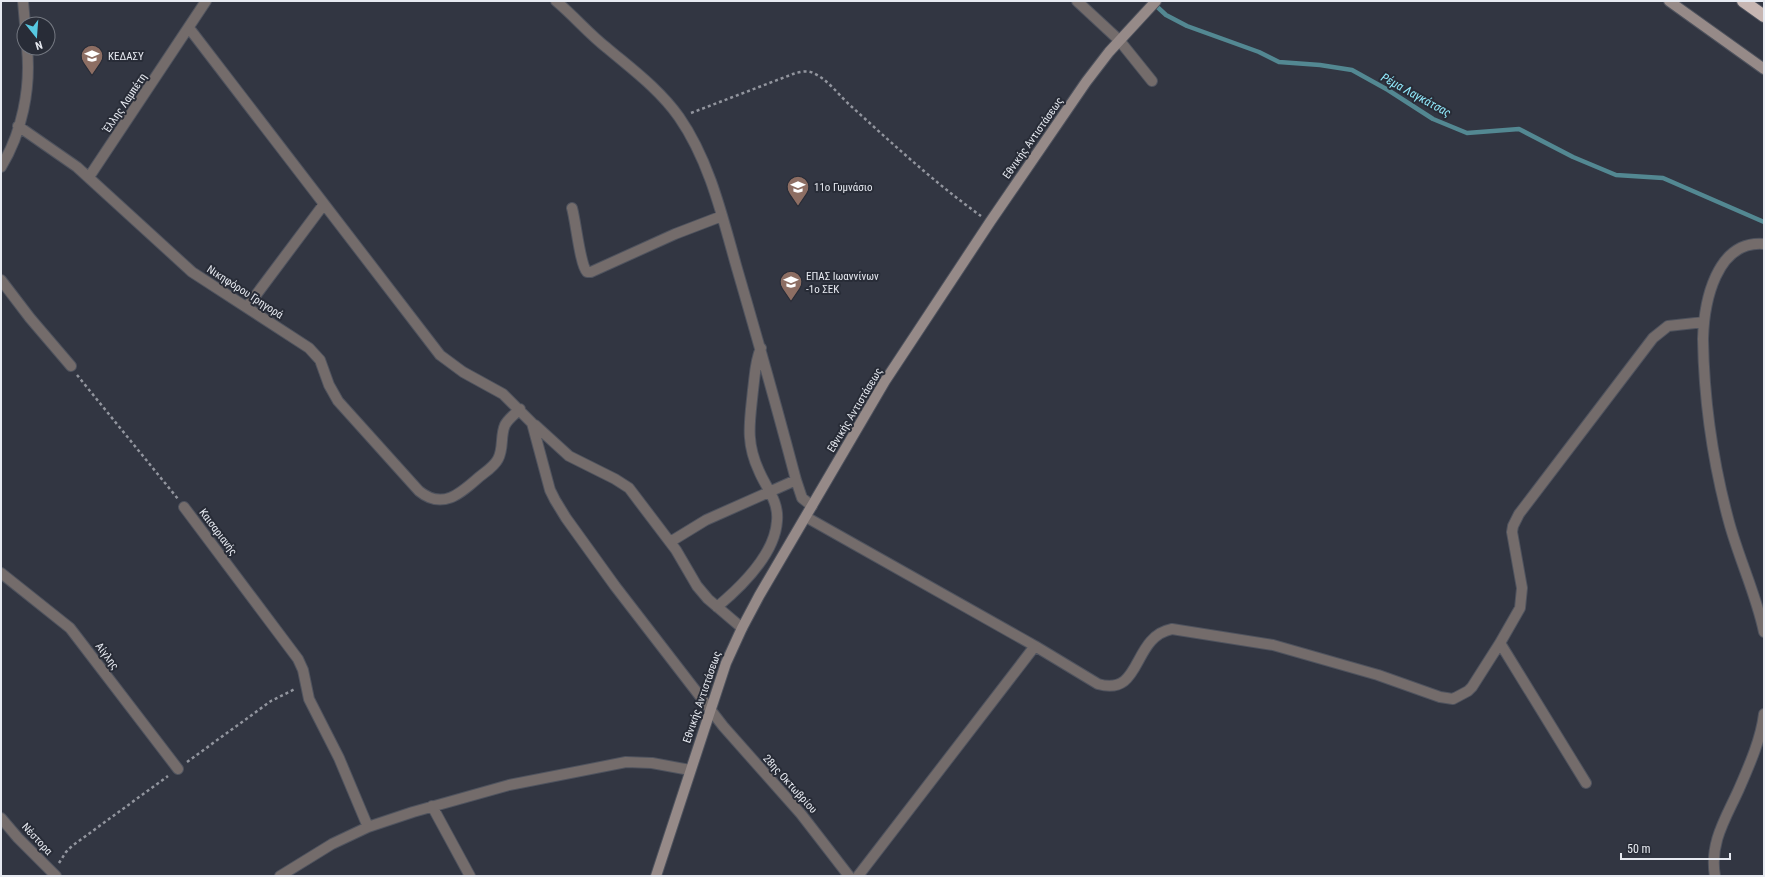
<svg xmlns="http://www.w3.org/2000/svg" width="1765" height="877" font-family="'Roboto Condensed',sans-serif">
<style>
.lines{fill:none;stroke-linecap:round;stroke-linejoin:round}
.stream{stroke:#538892;stroke-width:4.5}
.street-casing{stroke:#4f535e;stroke-width:12}
.secondary-casing{stroke:#4f535e;stroke-width:12}
.highway-casing{stroke:#4f535e;stroke-width:14}
.path{stroke:#92959e;stroke-width:2.5;stroke-dasharray:3 3;stroke-linecap:butt}
.street{stroke:#746c6b;stroke-width:10}
.secondary{stroke:#968a88;stroke-width:10}
.highway{stroke:#c7b6b2;stroke-width:12}
.labels{text-anchor:middle;dominant-baseline:central;stroke-width:4;stroke-linejoin:round;paint-order:stroke}
.poi-label{font-size:11px;fill:#e7eaf1;stroke:#282c37;text-anchor:start}
.street-label{font-size:11px;fill:#e7eaf1;stroke:#282c37}
.water-label{font-size:12px;font-style:italic;fill:#93ecfe;stroke:#282c37}
</style>
<rect width="100%" height="100%" fill="#323642"/>
<g class="lines">
<path class="stream" d="M1153 3 1166 15 1187 26 1259 52 1279 62 1320 65 1352 70 1388 90 1433 119 1467 133 1519 129 1573 157 1616 175 1663 178 1764 222"/>
<g class="street-casing">
<path id="street" d="M23 1 25 24
M556 1C574 16 589 34 607 48 633 70 659 89 679 117 709 160 722 215 736 265 757 337 777 408 796 480L802 498 812 506
M1077 1 1119 40 1152 81
M189 28 440 355 463 372 503 394 532 423 550 490 555 500 566 518 615 586 723 726 801 814 849 876
M18 126 77 167 192 272 309 348 320 360 329 385 338 401 419 491C442 510 460 494 478 478 485 472 494 467 498 459 504 448 500 436 505 425 508 419 515 414 520 409
M1 167C22 133 31 88 27 48
M89 177 206 1
M572 208C576 222 580 265 587 272H591L675 234 722 216
M1764 244C1716 240 1704 302 1703 339 1704 400 1713 463 1729 522 1739 559 1756 594 1764 632
M1 280 30 318 71 366
M247 307 324 204
M535 425 569 456 615 479 629 488 676 550 697 586 708 599 742 628
M184 507 298 659 303 670 309 699 339 758 368 827
M806 517 1035 646 858 876
M670 542 706 520 796 480
M1 573 70 628 178 769
M717 607C741 587 775 554 777 521 779 501 766 488 759 471 745 441 750 421 753 390 755 375 755 361 761 348
M1500 643 1586 783
M1035 646 1098 684C1143 697 1131 637 1172 629L1273 645 1378 675 1440 697 1453 699 1468 691 1472 687 1500 643 1520 608 1522 588 1512 532 1513 526 1519 514 1653 338 1668 326 1704 322
M432 806 470 876
M1 818 18 838 56 876
M280 876 332 844 368 827 413 812 509 785 626 762 652 763 690 770
M1715 876C1709 843 1726 818 1739 789 1749 766 1761 739 1764 714"/>
</g>
<g class="secondary-casing">
<path id="secondary" d="M1669 1 1764 69
M656 876 726 663 742 628 759 596 885 381 990 222 1086 82 1109 52 1156 1"/>
</g>
<g class="highway-casing">
<path id="highway" d="M1743 1 1764 16"/>
</g>
<path class="path" d="M691 113 793 74C799 72 807 70 813 73 828 79 840 97 852 107 894 145 935 183 981 216
M77 375 178 499
M187 762 271 701 295 689
M59 863 66 852 72 846 168 776"/>
<use href="#street" class="street"/>
<use href="#secondary" class="secondary"/>
<use href="#highway" class="highway"/>
</g>
<defs>
<g id="school-pin" transform="scale(1.15)"><path d="M0 17L-7.5 6A9.5 9.5 0 1 1 7.5 6Z" fill="#8d6e63" stroke="#282c37"/><path d="M0-5L7-2L0 1L-7-2ZM-4 1L0 2.5L4 1V4Q0 6-4 4Z" fill="#fff"/></g>
</defs>
<g fill-rule="evenodd">
<use href="#school-pin" x="92" y="56"/>
<use href="#school-pin" x="798" y="187"/>
<use href="#school-pin" x="791" y="282"/>
</g>
<g class="labels">
<g class="poi-label">
<text x="108" y="56">ΚΕΔΑΣΥ</text>
<text x="814" y="187">11o Γυμνάσιο</text>
<text x="806" y="276">ΕΠΑΣ Ιωαννίνων<tspan x="806" dy="13">-1ο ΣΕΚ</tspan></text>
</g>
<g class="street-label">
<text transform="translate(125 103) rotate(-56)">Έλλης Λαμπέτη</text>
<text transform="translate(1033 138) rotate(-55)">Εθνικής Αντιστάσεως</text>
<text transform="translate(245 292) rotate(33)">Νικηφόρου Γρηγορά</text>
<text transform="translate(855 410) rotate(-59)">Εθνικής Αντιστάσεως</text>
<text transform="translate(218 532) rotate(53)">Καισαριανής</text>
<text transform="translate(107 656) rotate(53)">Αίγλης</text>
<text transform="translate(702 697) rotate(-71)">Εθνικής Αντιστάσεως</text>
<text transform="translate(790 784) rotate(48)">28ης Οκτωβρίου</text>
<text transform="translate(37 839) rotate(47)">Νέστορα</text>
</g>
<g class="water-label">
<text transform="translate(1416 95) rotate(29)">Ρέμα Λαγκάτσας</text>
</g>
</g>
<rect width="1765" height="877" fill="none" stroke="#e7eaf1" stroke-width="4"/>
<g transform="translate(36 36) rotate(163)"><circle r="19" fill="#282c37" stroke="#747881"/>
<path d="M0-3L7 15L0 10L-7 15Z" fill="#57c9e2"/>
<text y="-6" font-size="11" font-weight="bold" text-anchor="middle" fill="#e7eaf1">N</text>
</g>
<path d="M1621 853v6h109v-6" fill="none" stroke="#e7eaf1" stroke-width="2"/>
<text x="1627" y="853" font-size="12" fill="#e7eaf1" stroke="#282c37" stroke-width="3" paint-order="stroke">50 m</text>
</svg>
